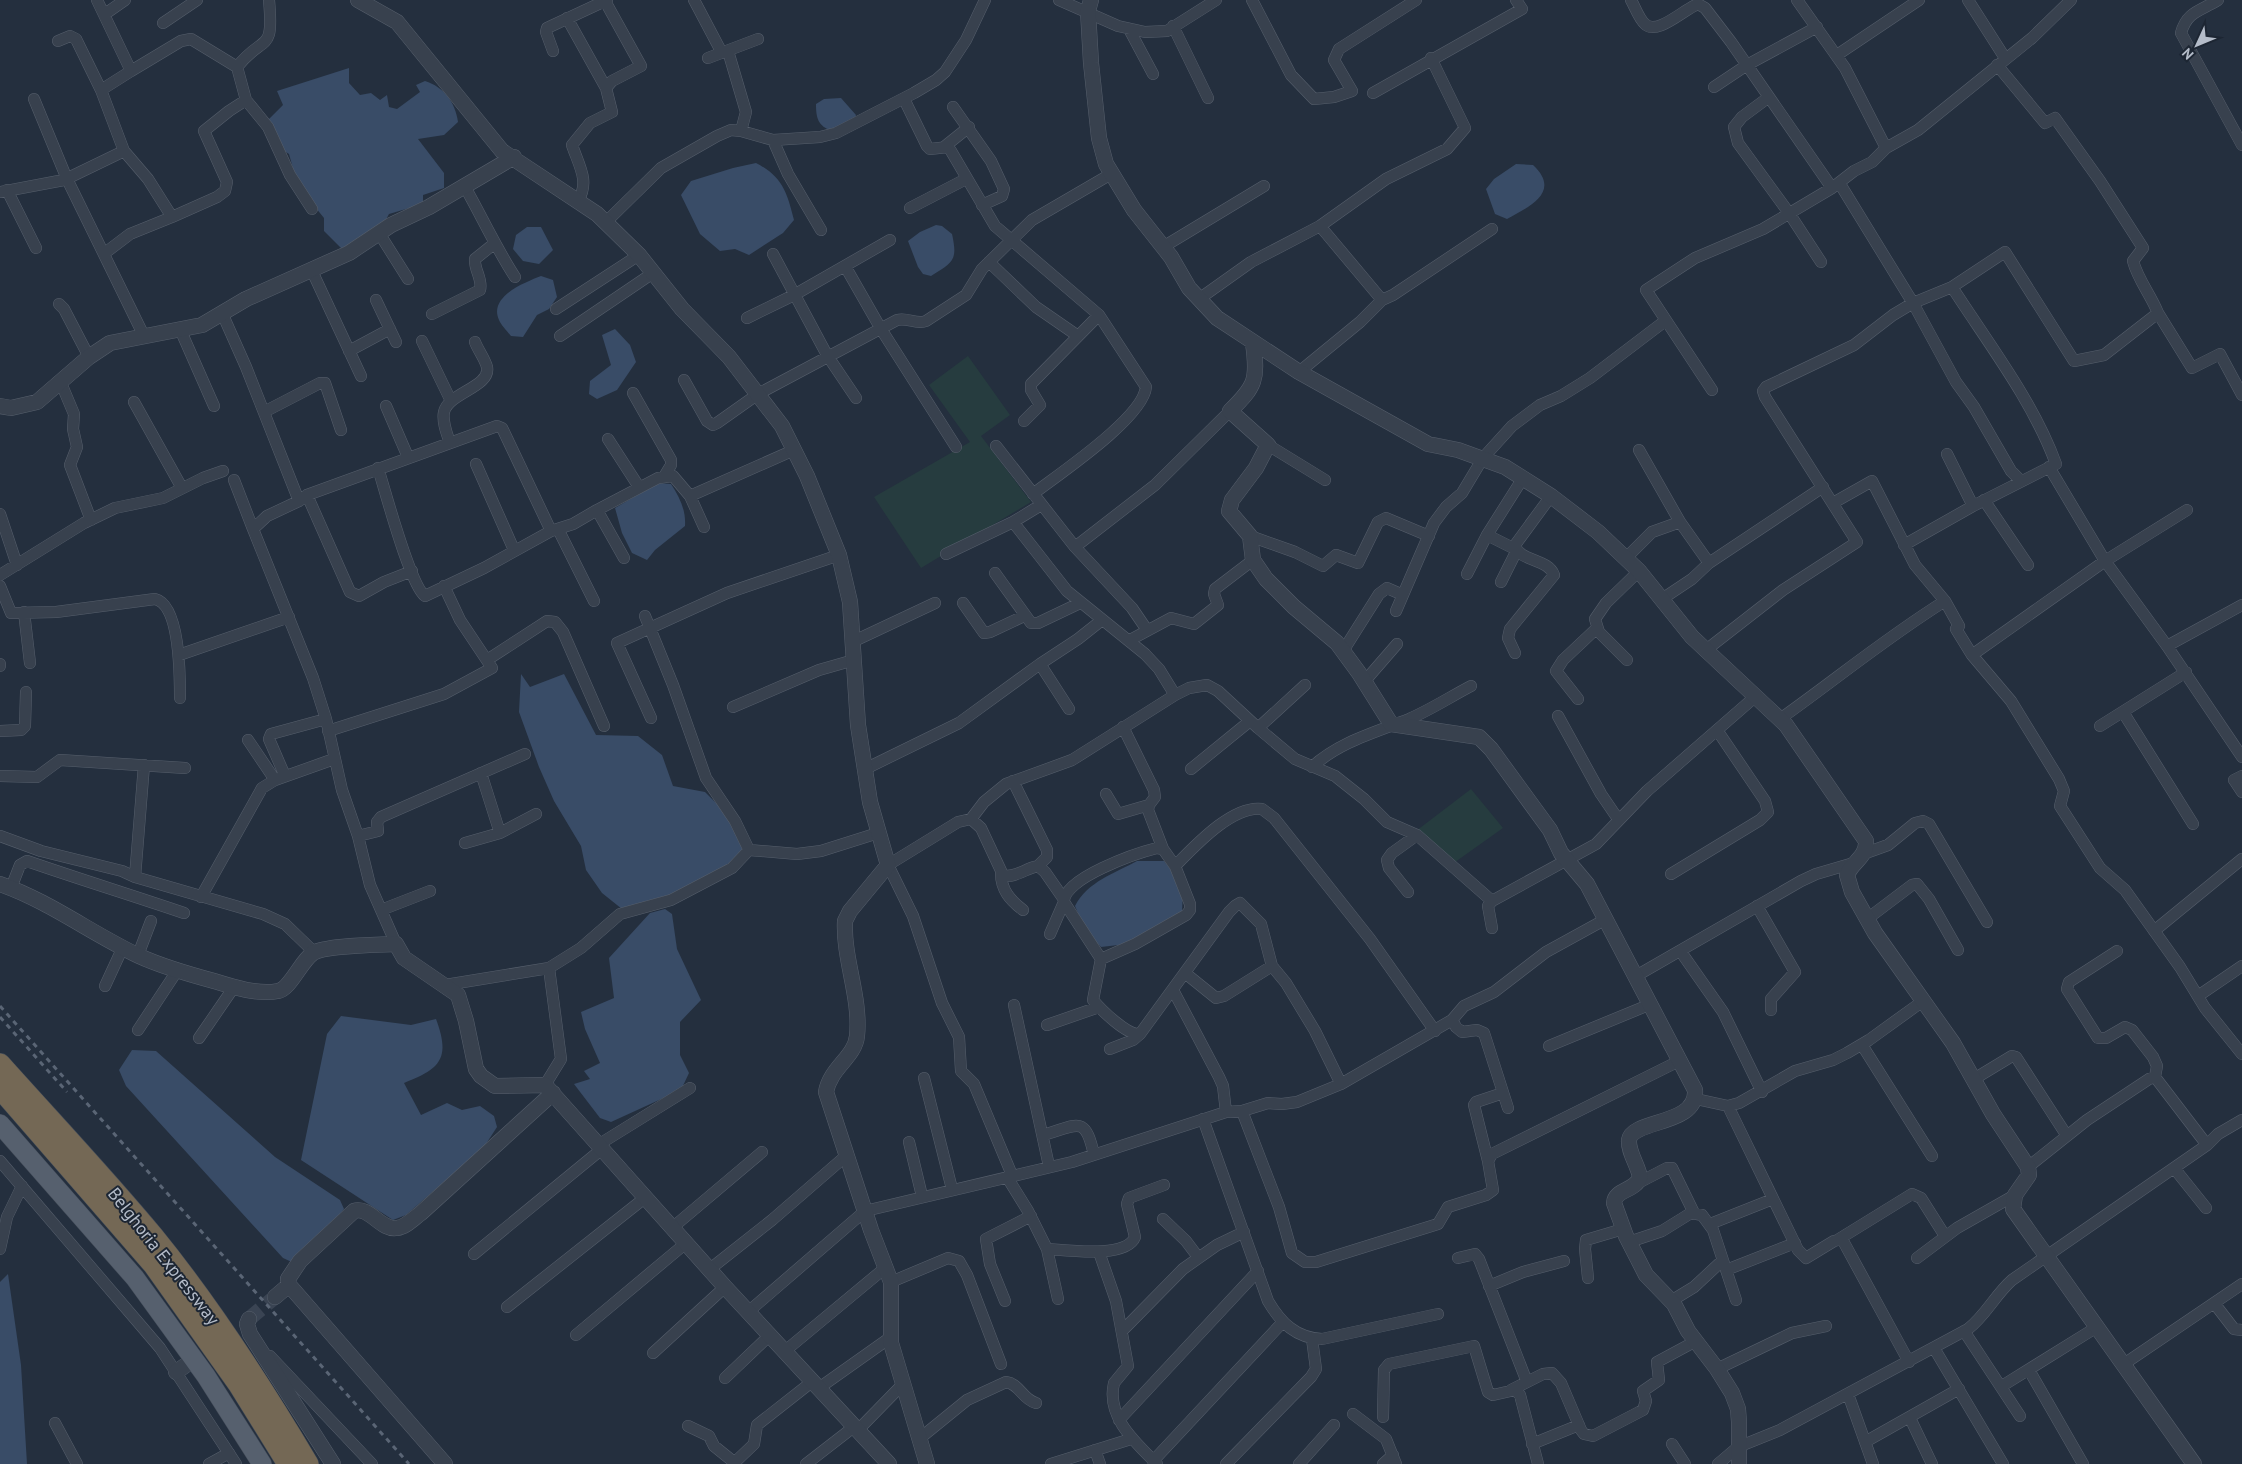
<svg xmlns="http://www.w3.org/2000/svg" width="2242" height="1464" font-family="'PT Sans',sans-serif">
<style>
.garden{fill:#263c3f}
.water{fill:#394c67}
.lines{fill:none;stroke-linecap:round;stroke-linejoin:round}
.tertiary-tunnel{stroke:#3a4453;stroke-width:15;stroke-dasharray:15 8;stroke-linecap:butt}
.minor-casing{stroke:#565f6c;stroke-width:12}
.tertiary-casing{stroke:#565f6c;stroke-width:16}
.primary-casing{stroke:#414a57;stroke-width:20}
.motorway-casing{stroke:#434c59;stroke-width:22}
.minor{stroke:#38414e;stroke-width:11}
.tertiary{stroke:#38414e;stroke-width:15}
.primary{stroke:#56606e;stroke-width:19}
.motorway{stroke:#746855;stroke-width:21}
.rail{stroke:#5a6575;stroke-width:3;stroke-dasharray:5 5;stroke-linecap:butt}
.labels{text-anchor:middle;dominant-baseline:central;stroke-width:4;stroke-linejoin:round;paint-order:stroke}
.street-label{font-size:18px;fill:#b4bcc9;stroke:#1d2633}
</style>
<rect width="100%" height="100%" fill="#242f3e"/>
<path class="garden" d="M968 356 1010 415 981 436 1031 502 921 568 874 497 970 442 929 385Z
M1471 789 1503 828 1451 865 1416 831Z"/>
<path class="water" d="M349 68V83L360 95 371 93 380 100 387 95 389 107 397 109 420 92 416 85 425 81C444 87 455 102 458 122L444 135 418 139 444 173V188L423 195V204L389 214 383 225 342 249 324 231V218L298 186 289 154 281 149 268 120 283 105 277 91Z
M841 98 856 115 854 121 832 131C818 126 816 118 816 104L824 99Z
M756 163C783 177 787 193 794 220L783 233 749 255 735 249 720 251 700 234 681 195 691 181 733 168Z
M1516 164 1533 165C1562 192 1529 207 1507 219L1495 214 1486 189 1494 179Z
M936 225 942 226 952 234C958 261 953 262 931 276L923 274 918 267 908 241 920 232Z
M527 227H541L553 250 539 264 523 261 513 249 516 235Z
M541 276 553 280 557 297 549 309 537 315 523 337 511 336C507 331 501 325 499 320 488 296 526 282 541 276Z
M615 329 630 345 636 362 617 390 597 399 589 394 590 381 611 365 602 335Z
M658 483 671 484C680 498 686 510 685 526L655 550 647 560 632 553 622 533 615 508Z
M521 674 530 687 564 674 596 735 638 736 662 755 673 786 705 792 723 810 742 837 745 854C707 879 668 904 622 909L602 893 586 870 581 846 554 801 539 767 519 712Z
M1137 861H1164C1179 880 1184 887 1182 911L1127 944 1101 947 1085 930 1075 906C1087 882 1115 873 1137 861Z
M665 909 672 914 677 949 701 1000 680 1022V1055L689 1073 681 1090 611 1122 600 1118 574 1084 590 1079 584 1071 600 1063 585 1029 581 1012 614 998 609 958 650 913Z
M341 1016 411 1025 436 1019C451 1059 440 1069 404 1083L421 1115 447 1103 462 1110 480 1106 494 1116 497 1127 484 1147 406 1215 393 1220 301 1160 327 1034Z
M132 1050 156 1051 275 1157 340 1200 344 1209 303 1259 296 1264 283 1258 126 1086 119 1070Z
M8 1274 21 1365 27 1464H0V1282Z"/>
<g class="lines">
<path class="tertiary-tunnel" d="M249 1319 275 1297"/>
<g class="minor-casing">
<path id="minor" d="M694 0 722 53
M1059 0 1118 26 1145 32 1167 31 1216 0
M1252 0 1291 75 1314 99 1334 97 1352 91 1334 60 1339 49 1416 0
M1631 0C1635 7 1639 19 1645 24 1657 36 1684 9 1698 4L1705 8 1731 42 1832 188
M1968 0 2005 58
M2218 0C2201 11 2187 11 2181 33L2242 145
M105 14 125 0
M567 18 606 88
M163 23 197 0
M1173 26 1208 98
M1129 29 1153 74
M58 41 70 36 76 39 101 90
M553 51 546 32 547 28 607 0
M728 51 746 112 741 131
M1837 55 1919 0
M708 58 758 39
M131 71 181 41 191 39 237 67
M1714 87 1747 65 1817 27
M1373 93 1522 9 1516 0
M1769 97 1742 117 1734 127 1738 143 1789 213 1821 262
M34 99 67 179 144 336
M904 99 927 146 930 149 948 147 951 151 995 226 1099 315 1146 387C1143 418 1059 474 1033 494
M246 100 268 127 290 175 312 209
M953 107 991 161 1004 189 1002 196 982 205
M773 140 788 174 821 230
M944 147 969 127
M1886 148 1918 130 2032 38 2071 0
M124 151 148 179 172 217 217 197 225 191 227 182 204 131 229 111 246 100 237 67C264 33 274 55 269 0
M1840 184 1913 303 1956 382 1974 407 2011 471 2021 481
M465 187C482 217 496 248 515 277
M7 190 36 248
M0 192 64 180 124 151 101 90 131 71 97 0
M578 201C590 181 579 166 572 145L590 123 612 112 606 88 612 81 641 66 605 1
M910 208 966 179
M606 222 661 168 717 136 731 130 741 131 773 140 820 137 836 133 914 93 936 80 945 72 966 40 985 0
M1320 226 1382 300
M379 233 408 279
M1163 247 1264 186
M105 253 130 234 172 217
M773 254 827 355 856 398
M989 262 1036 307 1078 336
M845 266 881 329 956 447
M312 271 361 376
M1199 299 1251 262 1320 226 1386 179 1447 149 1465 128 1431 58
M376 300 396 342
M59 304 64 309 89 357
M556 309 639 255
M222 313 246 367 299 501 267 516 253 529 313 678 326 719 342 790 358 836 370 885 396 944
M2158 313 2192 368 2220 354 2242 395
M432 314 480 290C483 279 474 270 475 259L495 243
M747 318 794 295 890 240
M180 329 214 406
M560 336 653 273
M422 341 451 401
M349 351 390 329
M1299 372 1360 322 1382 300 1393 295 1492 229
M684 380 707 421 713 425 717 423 758 394 897 320C908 317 916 325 926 321L966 295 982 269 1032 220 1111 174
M61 383 74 414 73 429 77 447 70 465 91 520
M1712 390 1646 290 1695 258 1763 229 1832 188 1854 171 1872 162 1886 148 1845 68 1797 0
M633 393 671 460V465L665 475
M134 402 182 488
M386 406 408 457
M264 412 320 383H325L341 430
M1024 421 1040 405 1031 390V384L1099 315
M608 439 639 487
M450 443C447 434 442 422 444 412 448 393 491 387 487 367 485 359 478 350 475 342
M1268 445 1325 480
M996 446 1075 547 1132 608 1147 630
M1639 450 1680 522 1709 563
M1947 454 1973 506
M476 464 514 550
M2049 467 2105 561 2187 510
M234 480 253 529
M307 495 350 592 359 596 384 582 412 571
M690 496 794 450
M1984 500 2028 565
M299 501 307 495 497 426 502 428 504 432 551 531 484 568 425 596C410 585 385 490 378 468
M0 514 17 565
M1013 522 1041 505
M558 529 594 601
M551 531 573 524 597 510
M1487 535 1517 550 1501 582
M1250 536 1295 552 1323 566 1336 555 1358 563 1378 522 1386 518 1429 536
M1904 545 1973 506 2056 464C2033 401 1988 343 1952 287
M1075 547 1155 485 1230 411
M946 554 1013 522 1067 591 1145 654 1159 669 1175 695
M624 558 597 510 658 478 673 476 690 496 704 527
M1626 558 1652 532 1680 522
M995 573 1031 623H1038L1080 603
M1467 574 1487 535 1523 478
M0 575 84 523 115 508 163 498 203 478 223 471
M0 586 11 613 56 612 155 599C180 605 180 676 180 698
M1662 599 1692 579 1709 563 1823 487
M1945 601 1959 626 1956 629 1972 655 2011 701 2059 779 2064 791 2060 806 2100 868 2125 890 2180 967 2205 1008 2242 1054
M963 603 984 633 990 632 1024 616
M1396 611 1434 523 1446 507 1462 493 1483 458 1512 426 1540 405 1561 396 1590 378 1665 321
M24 612 30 663
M1130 640 1171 618 1194 624 1218 605 1214 594 1215 589 1253 560
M852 642 935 603
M2167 646 2242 605
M1706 650 1783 590 1857 542 1765 397 1763 391 1766 387 1854 345 1893 315 1913 303 1952 287 2005 252 2074 361 2104 355 2158 313C2151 295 2138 280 2133 261L2143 248 2100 181 2055 118 2045 123 1997 65
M1343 651 1379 594 1387 588 1403 595
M1515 653 1508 638 1510 629 1554 575C1548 558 1519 562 1515 545L1551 496
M179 655 289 617
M1972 655 2105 561 2167 646 2242 757
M487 660 547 621 555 622 563 632 604 726
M1627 660 1599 632 1595 619 1606 603 1639 571
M0 664V666
M1040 664 1069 709
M1364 682 1397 644
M1578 699 1556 671 1563 660 1597 628
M733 707 819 670 854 660
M2123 712 2193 824
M1558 716 1601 794 1618 819
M651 718 617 643 727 593 839 555
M1780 719C1835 680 1887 637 1945 601L1915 565 1872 481 1833 503
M2100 726 2186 672
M1123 727 1154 790 1155 797 1149 805 1148 810 1163 849
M1258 728 1305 685
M0 731 21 730 25 726 26 692
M328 731 444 694 492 668 460 620 444 586
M248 740 275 780
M144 765 135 877 263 914 285 924 314 952
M1312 767C1339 742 1376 732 1409 719 1430 710 1450 697 1471 686
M865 769 959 723 1040 664 1078 639 1102 620
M1191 769 1250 721
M481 773 500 833
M0 776 37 777 60 760 185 768
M285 776 269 739 271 734 326 719
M2242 776 2234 780 2242 792
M1013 781 1047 850V857L1038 866
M1106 794 1118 814 1149 805
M971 819 984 802 1006 784 1072 760 1175 695 1189 688 1207 685 1218 691 1258 728 1295 759 1335 776 1364 799 1387 822 1417 835 1492 901
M0 836 41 851 122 871 135 877
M358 836 378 831 377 822 381 817 525 754
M465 843 500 833 536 814
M749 850 797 854 821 851 878 833
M1863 854 1888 845 1915 823 1923 821 1929 824 1987 922
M1175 866 1163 849 1157 848C1137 853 1063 878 1064 902L1101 959 1135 944 1186 915 1190 910V904L1175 866C1194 847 1232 805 1262 809L1274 818 1370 939 1435 1031
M1001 873C1001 890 1010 900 1023 910
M1671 874 1760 820 1768 812 1765 801 1717 730
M11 888 20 865 27 861C79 879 131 895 184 913
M1408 892 1389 868 1387 860 1392 853 1417 835
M201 897 262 788 275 780 334 759
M1757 906 1795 972 1771 999V1010
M381 910 430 891
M1867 919 1912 885 1917 884 1929 899 1958 950
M1492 928 1488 906 1492 901 1596 844 1647 791 1756 696
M2154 931 2242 859
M1050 934 1064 902
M2117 951 2069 982 2067 989 2098 1038H2106L2125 1027 2132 1030 2153 1057 2157 1066 2155 1077
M1681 952 1723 1012 1762 1092
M138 955 151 921
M1101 959 1093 1000C1101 1010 1128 1036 1140 1034L1229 912 1235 906 1240 903 1261 924 1272 966 1286 983 1315 1031 1341 1084
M1185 973 1216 998 1224 996 1272 966
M1636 976 1801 881 1816 874 1857 862
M445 985 549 968
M105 986 123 947
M1173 990 1219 1077 1223 1086 1226 1112
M2198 996 2242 966
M1014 1005 1049 1166
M1452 1020 1456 1027 1462 1032 1477 1030 1484 1033 1508 1108
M1047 1025 1099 1007
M138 1030 177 971
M199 1038 234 987
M1862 1045 1932 1156
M1549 1046 1651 1004
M1110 1049 1133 1040 1140 1034
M924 1078 952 1189
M1974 1079 2012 1056 2016 1057 2067 1136
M545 1085 561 1059 549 968 581 948 620 914 671 900 732 868 749 850 735 821 706 778 673 685 645 616
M1696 1099 1728 1106 1739 1103 1795 1071 1833 1060 1847 1053 1869 1040 1923 1001
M1728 1106 1798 1250 1806 1258 1834 1241 1842 1239 1909 1362
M1242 1111 1268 1103 1282 1104 1297 1102 1341 1084 1452 1020 1464 1006 1494 992 1546 952 1606 919
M1203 1119 1268 1301C1281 1323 1296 1338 1322 1339L1438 1314
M1043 1135C1078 1125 1085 1114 1094 1155
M909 1142 922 1196
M598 1145 690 1088
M0 1161 160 1348 236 1464
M1488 1161 1474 1105 1476 1102 1503 1093
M2028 1167 2087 1120 2149 1079 2155 1077 2207 1145
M2174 1168 2206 1208
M1012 1175 974 1084 961 1071 959 1037 942 1003 913 916 888 865 958 822 971 819 981 828 1003 875C1014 879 1026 868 1038 866L1045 872 1063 898
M1007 1177 1028 1211 1047 1249 1058 1299
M1638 1183 1667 1168H1672L1694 1213
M1163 1219 1186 1241 1198 1257
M1710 1224 1773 1199
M672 1228 762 1152
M1839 1239 1912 1194 1921 1198 1945 1236
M1629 1242 1662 1231 1691 1213 1702 1215 1713 1230 1736 1300
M0 1249 7 1217 22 1186
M1047 1249C1066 1250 1126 1259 1135 1237L1127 1204 1129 1198 1164 1185
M1099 1252 1116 1301 1128 1366 1114 1383C1106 1417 1135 1442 1157 1464
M474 1254 602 1149
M1458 1258 1475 1254 1479 1259 1527 1382
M1917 1258 1957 1228 2015 1195
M710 1269 772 1220 847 1155
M1726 1270 1795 1243
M1588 1278 1585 1249 1586 1240 1623 1229
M891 1282 948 1258 959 1261 967 1275 1001 1364
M1489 1286 1523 1272 1564 1261
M1005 1301 990 1264 986 1239 1031 1216
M1671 1301 1694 1287 1723 1260
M2214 1303 2234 1329 2242 1330
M507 1307 646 1197
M748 1312 865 1211 1072 1162 1226 1112 1242 1111 1279 1207 1292 1253 1305 1262H1316L1438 1224 1448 1207 1486 1195 1493 1190 1488 1161 1492 1154 1681 1060
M1122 1331 1183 1269 1217 1245 1244 1232
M1964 1331 2020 1416
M576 1335 686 1243
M1934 1348 2003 1464
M785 1351 885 1268
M653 1353 725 1287
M270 1356 372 1464
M2124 1364 2242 1284
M1717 1369 1792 1333 1826 1326
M2029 1370 2083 1464
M725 1378 770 1335
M2002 1386 2097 1327
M819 1388 891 1337
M1511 1390 1543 1374 1552 1373 1561 1383 1581 1430 1584 1434 1593 1436 1643 1410 1646 1401 1643 1391 1659 1380 1657 1362 1696 1341
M1848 1394 1873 1464
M1353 1414 1386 1439 1396 1464
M1383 1417 1384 1370 1389 1364 1474 1346 1488 1392 1493 1395 1515 1390 1520 1395 1538 1464
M1910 1418 1932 1464
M1119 1420 1258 1271
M55 1423 77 1464
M688 1426 709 1436 714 1446 735 1463
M858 1430 902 1385
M919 1439 967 1400 1006 1382C1020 1384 1022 1399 1036 1403
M1865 1442 1959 1389
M1532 1444 1579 1425
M1672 1444 1685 1464
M1095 1450 1100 1464
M1153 1461 1282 1323
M209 1464 229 1453
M733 1464 754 1444 757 1425 813 1381
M806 1464 855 1426
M1051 1464 1131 1439
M1226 1464 1311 1377 1316 1369 1312 1339
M1299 1464 1334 1425
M1383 1464 1393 1455
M1718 1464 1738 1447 1780 1430 1968 1329C1986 1315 1995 1295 2012 1280L2207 1145 2218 1134 2242 1120"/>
</g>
<g class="tertiary-casing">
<path id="tertiary" d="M358 0 397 22 502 151 597 214 639 255 682 309 729 357 782 426 807 476 839 555 850 602 858 725 870 802 888 865 850 911 845 921C843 959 861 997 857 1036 855 1057 830 1068 826 1092L871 1230 891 1282V1343L927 1464
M1091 0 1088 11 1091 63 1099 138 1106 164 1134 210 1171 257 1189 288 1217 318 1299 372 1428 444 1458 450 1505 467 1551 496 1598 532 1639 571 1692 637 1786 725 1866 841C1867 857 1852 862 1847 875L1852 892 1875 933 1953 1043 1993 1114 2028 1167 2029 1175 2015 1195 2013 1209 2194 1464
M1253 343C1258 379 1256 386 1230 411L1268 445 1256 468 1232 500 1229 511 1250 536 1253 560 1266 579 1294 607 1337 643 1359 673 1391 724 1479 737 1491 749 1550 830 1561 853 1587 884 1695 1090C1698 1126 1632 1119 1629 1140 1628 1152 1638 1165 1640 1177 1636 1191 1615 1189 1614 1203L1626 1236 1646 1275 1674 1304 1688 1331 1717 1369 1732 1393 1738 1409 1739 1422V1464
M0 406 11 408 37 402 89 357 110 343 202 325 246 299 349 253 391 225 429 207 514 157
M0 884C49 901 92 934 139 956 163 967 188 974 214 981 233 987 258 995 278 991 290 989 301 961 313 953 326 945 378 945 396 944L404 958 458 995 466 1021 476 1069 481 1076 495 1086 545 1085 725 1287 889 1464
M275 1297 289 1285
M249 1319 247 1324 250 1334 333 1464
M176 1372 186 1365
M445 1464 289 1285 288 1279 300 1261 354 1211C370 1206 381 1231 397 1228 406 1227 414 1218 421 1213L553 1093"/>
</g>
<g class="primary-casing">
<path id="primary" d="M0 1124 135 1278 206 1376 262 1464"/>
</g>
<g class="motorway-casing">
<path id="motorway" d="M0 1064C51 1121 104 1177 153 1236 211 1307 261 1385 308 1464
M0 1088 153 1264 239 1385 288 1464"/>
</g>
<use href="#minor" class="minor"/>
<use href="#tertiary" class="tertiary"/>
<use href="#primary" class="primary"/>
<use href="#motorway" class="motorway"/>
<path class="rail" d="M0 1006 409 1464
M0 1017 67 1092"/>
</g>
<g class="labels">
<g class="street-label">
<text transform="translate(164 1256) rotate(52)">Belghoria Expressway</text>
</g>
</g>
<g transform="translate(2197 45) rotate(226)" stroke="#1d2633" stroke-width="4" paint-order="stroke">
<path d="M0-4L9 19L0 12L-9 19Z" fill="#b4bcc9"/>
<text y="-8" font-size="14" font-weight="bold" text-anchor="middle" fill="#b4bcc9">N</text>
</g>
</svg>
